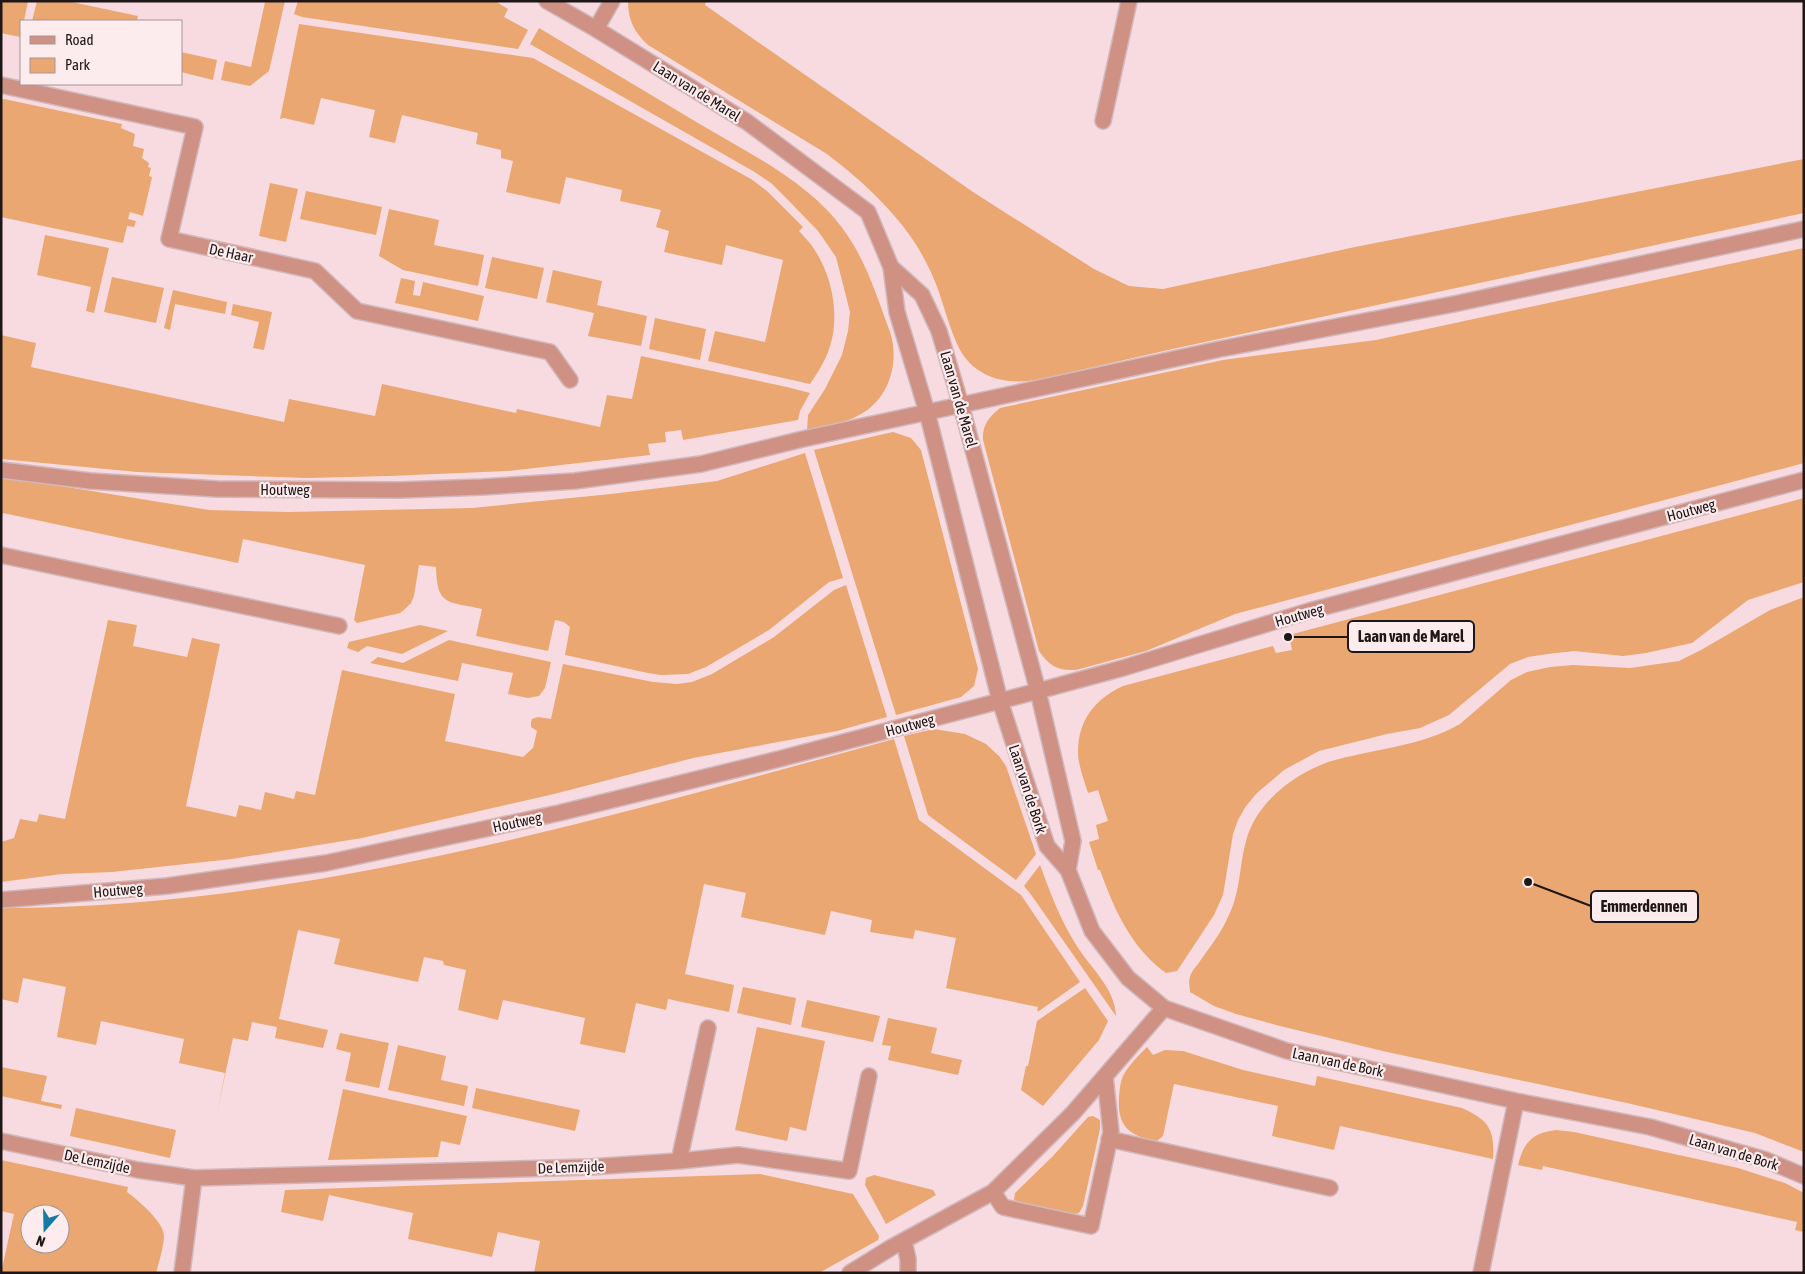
<svg xmlns="http://www.w3.org/2000/svg" width="1805" height="1274" font-family="'Asap Condensed',sans-serif">
<style>
.green{fill:#eaa771;fill-rule:evenodd}
.lines{fill:none;stroke-linecap:round;stroke-linejoin:round}
.minor-casing{stroke:#d0b8bc;stroke-width:18}
.minor{stroke:#cf9183;stroke-width:15}
.labels{text-anchor:middle;dominant-baseline:central;stroke-width:4.5;stroke-linejoin:round;paint-order:stroke}
.street-label{font-size:15px;fill:#1f1617;stroke:#fdecee}
.leader{fill:none;stroke:#1f1617;stroke-width:2}
.callout-dot{fill:#1f1617;stroke:#fdecee;stroke-width:2}
.callout{fill:#fdecee;stroke:#1f1617;stroke-width:2}
.callout-label{font-size:16px;text-anchor:middle;font-weight:bold;fill:#1f1617}
</style>
<rect width="100%" height="100%" fill="#f7dbe0"/>
<path class="green" d="M1 1H28L24 21H21L20 37 1 33Z
M37 1H67L138 16 137 21H32Z
M262 1H285L269 71 250 86 221 80 225 61 251 67 265 2Z
M298 1H495L508 9 504 17 528 30 518 49 302 17 294 14Z
M628 1H706L705 5 973 192 1094 269 1129 286 1163 289 1355 247 1804 159V213L1168 350 1041 379C1009 386 975 379 959 348 949 328 944 305 936 284 931 271 924 258 917 246 894 210 861 180 827 154L648 45C634 32 628 20 628 1Z
M299 24 533 58 751 179 767 191 803 227 799 231C804 237 810 242 814 249 832 275 840 316 830 346 826 360 818 372 810 384L708 361 715 331 765 342 783 260 726 245 722 265 664 252 669 231 656 227 661 210 620 201 622 190 566 177 560 204 506 192 513 161 501 158V150L476 144 478 133 402 115 395 143 369 137 375 110 321 98 314 125 284 118 280 119Z
M539 28C592 60 645 91 698 123 747 152 809 182 843 229 866 260 877 297 890 332 900 362 889 399 861 414 844 424 825 426 807 430L808 415 825 389 842 355 848 331 850 312 836 257 818 231 787 199 771 183 753 171 530 44Z
M181 52 217 60 213 80 181 72Z
M4 99 122 124 121 128 135 134 133 146 144 149 142 158 149 163 148 167 151 168 149 176 152 177 143 216 130 212 128 219 136 221 134 227 127 226 123 243 1 217V100Z
M270 183 298 189 286 242 259 236Z
M306 191 382 207 376 235 300 219Z
M389 209 439 220 434 245 484 255 478 286 403 270 379 256Z
M45 235 109 248 94 313 86 311 91 287 37 275Z
M1804 248V463L1235 614 1146 651 1076 670C1058 671 1049 666 1039 651L983 440C982 425 989 417 1000 408L1223 360 1376 340Z
M492 257 544 268 537 299 485 288Z
M553 270 602 281 597 305 647 316 641 346 588 336 594 313 546 302Z
M112 277 164 288 156 323 104 312Z
M401 278 415 281 413 295 420 296 423 282 484 296 478 321 395 303Z
M173 290 227 302 225 314 175 304 170 330 164 328Z
M233 304 272 312 264 350 253 348 259 322 231 315Z
M655 318 706 329 700 360 649 349Z
M1 335 36 343 31 367 284 422 289 399 375 416 382 384 516 413 517 409 600 427 607 395 632 399 641 356 787 387 810 393 800 411 798 420 683 440 681 430 665 432 666 442 648 444 650 455 507 471 389 476 307 478 137 472 1 459Z
M893 432 911 438 921 450 978 669 974 686 961 697 896 715 814 450Z
M805 453 843 578 829 582 769 630 706 667 688 674 661 675 648 673 565 655 570 627 564 622 555 620 548 651 476 636 482 609C448 601 437 607 436 567L419 565 414 596 411 603 405 609 400 613 357 623 354 620 365 565 243 539 238 563 3 513 1 521V478L42 483 209 510 289 512 472 508 611 494 717 481Z
M1804 498V582L1748 600 1692 643 1646 653 1623 656 1574 651 1548 654 1528 657 1510 664 1449 715 1420 728 1387 734 1319 751 1284 770 1257 793 1246 806 1238 820 1233 834 1223 895 1214 915 1177 971 1166 973C1131 948 1114 909 1100 870H1098L1089 842 1099 839 1096 825 1108 821 1098 790 1088 793C1084 780 1078 765 1078 752 1078 720 1095 699 1123 686L1273 646 1276 653 1292 650 1289 635Z
M846 585 887 717 837 731 693 758 554 794 362 838 232 859 112 872 62 874 1 882V842L14 838 20 819 37 822 39 814 65 819 108 620 137 625 133 646 187 657 192 638 220 644 186 806 236 817 239 805 261 810 265 792 294 799 296 791 315 795 342 670 455 694 445 741 523 757 533 748 537 731 531 727V723L532 719 538 717 551 719 563 664 653 682 677 684 692 682 712 674 774 637 834 590Z
M1804 597V1152L1755 1133 1627 1103 1387 1052 1280 1026 1236 1014 1214 1006 1190 992C1190 987 1188 981 1190 977 1191 972 1195 968 1198 964 1208 949 1220 935 1227 919 1240 895 1239 870 1245 845 1254 804 1291 776 1328 762 1372 749 1420 747 1460 724L1511 680 1527 672 1550 667 1573 665 1630 668 1679 661 1701 650 1770 610Z
M420 625 448 631 402 654 367 646 358 652 347 648 349 642Z
M449 640 551 662 545 688 539 696 528 698 508 694 513 673 462 663 458 681 370 663 378 657 403 663Z
M934 729 965 734 986 744 999 756 1006 766 1036 854 1016 880 928 815 904 736Z
M894 739 919 820 1021 895 1080 982 1039 1011H1037L1038 1007 946 988 956 938 915 930 913 939 870 932 872 920 831 911 825 935 741 917 746 893 704 884 685 974 734 985 729 1012 668 999 666 1010 636 1003 625 1053 580 1044 585 1018 503 1000 498 1020 458 1010 466 970 444 965 443 961 424 957 418 982 334 964 340 939 298 930 279 1019 328 1030 323 1048 275 1038 277 1027 252 1022 248 1041 233 1038 217 1113 225 1073 179 1063 184 1039 101 1021 96 1045 57 1037 66 987 23 978 18 1003 1 999V908C306 908 602 818 894 739Z
M1040 865C1050 892 1060 919 1075 943 1089 967 1115 987 1116 1016L1032 896 1024 886Z
M743 987 796 998 791 1025 737 1013Z
M1085 988 1108 1021 1099 1040 1043 1106 1021 1090 1026 1066H1028L1037 1021Z
M807 1000 880 1016 873 1042 801 1027Z
M888 1018 937 1028 931 1053 962 1060 958 1075 888 1060 891 1046 882 1045Z
M757 1027 825 1041 806 1131 790 1127 787 1141 735 1130Z
M340 1033 389 1043 379 1088 345 1081 351 1053 336 1049Z
M398 1045 446 1056 441 1080 468 1086 464 1106 388 1090Z
M1147 1047 1153 1055 1165 1050 1183 1051 1243 1070 1315 1086 1317 1076 1462 1108C1489 1120 1495 1130 1493 1159L1340 1126 1334 1150 1272 1136 1278 1106 1174 1084 1163 1136 1157 1141C1129 1136 1117 1126 1119 1097 1120 1089 1120 1081 1124 1074 1130 1064 1139 1055 1147 1047Z
M1 1067 47 1076 41 1101 62 1105 61 1109 1 1096Z
M476 1088 580 1110 575 1131 472 1108Z
M343 1089 467 1116 460 1145 441 1141 438 1157 328 1160Z
M76 1108 176 1130 170 1158 70 1136Z
M1093 1116 1100 1120V1129L1083 1206 1079 1213 1074 1214 1023 1204 1014 1200 1015 1193 1053 1156 1088 1117Z
M1556 1130 1574 1132 1738 1168 1785 1183 1804 1193V1232L1795 1230 1797 1222 1543 1166 1542 1170 1518 1165C1524 1142 1532 1133 1556 1130Z
M1 1160 128 1187 127 1192C138 1200 165 1223 164 1237 163 1249 159 1262 156 1273H1L14 1214 1 1211ZM30 1214H60V1244H30Z
M760 1174 853 1194 879 1236 878 1240 819 1273H534L540 1241 498 1232 492 1257 408 1239 413 1213 329 1195 323 1221 281 1212 285 1190Z
M874 1175 933 1190 936 1195 886 1224 865 1185 866 1178Z"/>
<g class="lines">
<g class="minor-casing">
<path id="minor" d="M547 1 596 29 747 122 868 212 891 267
M596 29 612 1
M1 85 195 127 169 239 315 271 357 311 550 352 570 380
M1103 121 1129 1
M1 470 90 481 217 489 400 490 482 487 575 481 701 464 803 439 1220 349 1454 304 1804 229
M1 555 339 626
M1068 870 1073 841 1038 691 961 405 939 331 922 295 891 267 897 312 927 412 1000 701 1047 846 1068 870 1092 931 1128 978 1164 1008 1287 1051 1516 1101 1650 1127 1766 1160 1804 1176
M1 900 167 886 326 863 559 813 779 759 1038 691 1123 668 1309 611 1804 480
M1109 1139 1330 1188
M1 1141 138 1170 194 1178 590 1167 679 1161 738 1155 849 1171 869 1076
M679 1161 708 1028
M993 1192 1003 1207 1091 1226 1111 1132 1105 1076
M904 1241 908 1259V1273
M182 1273 194 1178
M850 1273 892 1247 993 1192 1073 1113 1164 1008
M1481 1273 1516 1101"/>
</g>
<use href="#minor" class="minor"/>
</g>
<g class="labels">
<g class="street-label">
<text transform="translate(697 91) rotate(32)">Laan van de Marel</text>
<text transform="translate(231 253) rotate(12)">De Haar</text>
<text transform="translate(959 399) rotate(74)">Laan van de Marel</text>
<text x="285" y="489">Houtweg</text>
<text transform="translate(1691 510) rotate(-15)">Houtweg</text>
<text transform="translate(1299 615) rotate(-16)">Houtweg</text>
<text transform="translate(910 725) rotate(-15)">Houtweg</text>
<text transform="translate(1028 789) rotate(72)">Laan van de Bork</text>
<text transform="translate(517 822) rotate(-12)">Houtweg</text>
<text transform="translate(118 890) rotate(-5)">Houtweg</text>
<text transform="translate(1338 1062) rotate(12)">Laan van de Bork</text>
<text transform="translate(1734 1152) rotate(17)">Laan van de Bork</text>
<text transform="translate(97 1161) rotate(12)">De Lemzijde</text>
<text transform="translate(571 1167) rotate(-2)">De Lemzijde</text>
</g>
</g>
<path class="leader" d="M1288 637L1348 637M1528 882L1591 906"/>
<g class="callout-dot">
<circle cx="1288" cy="637" r="5"/>
<circle cx="1528" cy="882" r="5"/>
</g>
<g class="callout">
<rect x="1348" y="621" width="126" height="31" rx="5"/>
<rect x="1591" y="891" width="107" height="31" rx="5"/>
</g>
<g class="callout-label">
<text x="1411" y="642">Laan van de Marel</text>
<text x="1644" y="912">Emmerdennen</text>
</g>
<rect width="1805" height="1274" fill="none" stroke="#1f1617" stroke-width="5"/>
<rect x="20" y="20" width="162" height="65" fill="#fdecee" stroke="#a49698"/>
<rect x="30" y="36" width="25" height="8" fill="#cf9183" stroke="#a49698"/>
<text x="65" y="45" font-size="15" fill="#1f1617">Road</text>
<rect x="30" y="58" width="25" height="15" fill="#eaa771" stroke="#a49698"/>
<text x="65" y="70" font-size="15" fill="#1f1617">Park</text>
<g transform="translate(45 1229) rotate(200)"><circle r="24" fill="#fdecee" stroke="#a49698"/>
<path d="M0-4L9 19L0 12L-9 19Z" fill="#167aa6"/>
<text y="-8" font-size="14" font-weight="bold" text-anchor="middle" fill="#1f1617">N</text>
</g>
</svg>
